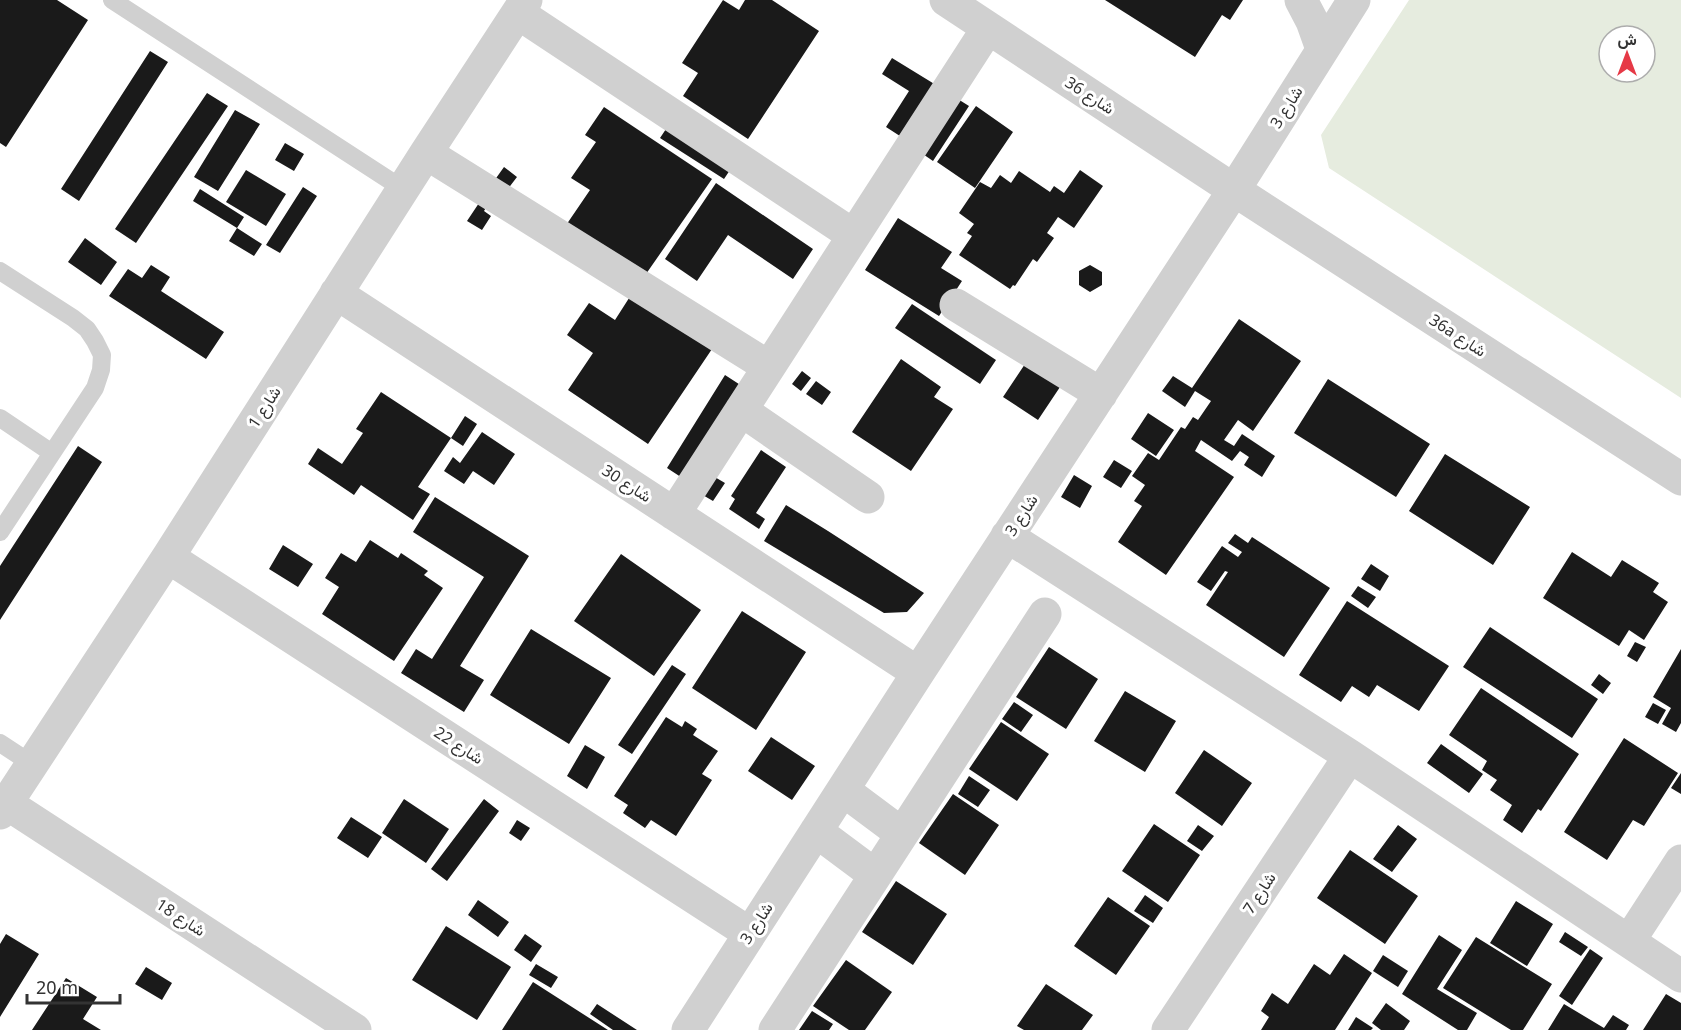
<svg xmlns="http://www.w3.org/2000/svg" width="1681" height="1030" font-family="'Noto Sans',Vazirmatn,sans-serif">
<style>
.green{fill:#e6ecdf;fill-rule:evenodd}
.building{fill:#1a1a1a}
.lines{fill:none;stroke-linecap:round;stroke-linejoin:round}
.lane{stroke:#d0d0d0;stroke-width:18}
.street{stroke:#d0d0d0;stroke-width:33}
.labels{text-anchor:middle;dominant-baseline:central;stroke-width:6;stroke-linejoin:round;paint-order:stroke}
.street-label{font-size:16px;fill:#333;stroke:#fff}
</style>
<rect width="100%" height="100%" fill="#fff"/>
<path class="green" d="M1409 0H1681V398L1329 168 1321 135ZM1609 36H1645V72H1609Z"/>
<path class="building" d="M0 0H57L88 20 6 147 0 143Z
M723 0 739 10 745 0H772L819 31 748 139 683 96 698 73 682 63Z
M1105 0H1243L1230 20 1222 15 1195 57Z
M150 51 168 62 79 201 61 189Z
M892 58 936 85 903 138 886 127 909 91 882 74Z
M207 93 228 106 136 243 115 229Z
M953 96 969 106 933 161 917 150Z
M976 106 1013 132 975 188 937 162Z
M604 107 712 179 646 274 560 234 590 190 571 178 596 142 585 135Z
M235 110 260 124 218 191 194 177Z
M668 126 732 167 724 179 660 138Z
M285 143 304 154 294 171 275 160Z
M504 167 517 177 507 190 489 188Z
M246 170 286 194 266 226 226 202Z
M1080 170 1103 186 1074 228 1058 217 1047 233 1054 238 1037 262 1033 259 1015 286 1013 285 1010 289 959 255 972 236 967 233 974 224 959 213 980 182 991 188 1000 175 1011 183 1019 171 1050 192 1054 186 1064 193Z
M716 183 813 249 793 279 728 235 697 281 665 259Z
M303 187 317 196 280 253 266 245Z
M200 189 244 217 237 228 193 201Z
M481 200 488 204 484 211 491 216 482 230 467 221Z
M898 218 952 252 941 268 962 281 939 316 865 270Z
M237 228 262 244 254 256 229 241Z
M85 238 117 262 101 285 68 262Z
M151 265 170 277 161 291 224 332 206 359 109 296 128 269 142 278Z
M1090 265 1102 272V285L1090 292 1079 285V271Z
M631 295 712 349 648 444 568 390 593 353 567 335 589 303 615 320Z
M912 304 996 360 980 384 895 328Z
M1239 319 1301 361 1253 431 1238 420 1224 440 1234 446 1242 434 1275 456 1262 477 1244 465 1249 457 1240 451 1232 461 1201 440 1195 451 1234 477 1166 575 1118 542 1142 506 1134 501 1145 485 1132 476 1148 453 1159 460 1181 427 1185 429 1193 417 1198 420 1211 401 1195 391 1185 407 1162 391 1173 376 1192 388Z
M901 359 941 387 934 397 953 409 911 471 852 432Z
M1025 364 1060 387 1038 420 1003 397Z
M802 371 811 378 801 391 792 384Z
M725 375 745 388 687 481 667 468Z
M1328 379 1430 444 1396 497 1294 433Z
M816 381 831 392 822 405 806 394Z
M381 392 451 438 418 487 430 494 413 520 361 485 354 495 308 464 318 448 342 464 363 433 356 429Z
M1148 413 1174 430 1156 456 1131 439Z
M465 416 477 424 463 446 451 438Z
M482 432 515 454 494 485 473 471 464 484 444 471 453 457 460 463Z
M78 446 102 462 0 620V566Z
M761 450 786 467 756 513 765 519 759 529 729 509 735 499 731 496Z
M1445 454 1530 507 1493 565 1409 511Z
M1114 460 1132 471 1121 488 1103 477Z
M1074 475 1092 486 1080 508 1061 497Z
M713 476 725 483 713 501 701 494Z
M435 497 529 556 460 666 484 680 464 712 401 673 416 649 432 659 484 577 413 532Z
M786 505 828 531 924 593 907 612 884 613 764 541Z
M1235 534 1248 543 1252 537 1330 588 1284 657 1206 605 1228 572 1225 571 1211 591 1197 582 1222 546 1238 557 1242 552 1228 543Z
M370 540 398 558 401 553 428 571 424 575 443 588 394 661 322 614 339 587 325 578 341 553 356 562Z
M283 545 313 564 298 587 269 569Z
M1572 552 1611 577 1622 560 1659 583 1653 592 1668 602 1644 640 1629 630 1619 646 1543 598Z
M621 554 701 610 654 676 574 621Z
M1371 564 1389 576 1380 591 1361 579Z
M1358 586 1376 597 1368 608 1351 596Z
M1347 601 1449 666 1419 711 1377 685 1369 697 1352 686 1341 702 1299 675Z
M742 611 806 652 756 730 692 688Z
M1490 627 1598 699 1572 738 1463 667Z
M531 629 611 678 569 744 490 695Z
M1635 642 1646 647 1637 662 1627 656Z
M1049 647 1098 679 1066 729 1016 697Z
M1681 649V723L1676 732 1662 724 1671 708 1653 697Z
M672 665 686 674 632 754 618 745Z
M1599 674 1611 683 1603 694 1591 685Z
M1481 688 1579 754 1541 811 1538 809 1522 833 1503 820 1512 805 1490 790 1497 780 1482 770 1487 761 1449 735Z
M1125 691 1176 721 1145 772 1094 741Z
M1014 702 1033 715 1021 732 1002 719Z
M1653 703 1666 710 1658 724 1645 717Z
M666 717 682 727 685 721 697 729 693 735 718 751 702 774 712 780 676 836 651 820 645 828 623 813 628 805 614 796Z
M1001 722 1049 754 1017 801 969 769Z
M771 737 815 766 792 800 748 771Z
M1624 738 1678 773 1644 826 1633 820 1607 860 1564 832Z
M1441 744 1483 774 1469 793 1427 763Z
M585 745 605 757 587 789 567 776Z
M1204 750 1252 783 1222 826 1175 793Z
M1681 773V794L1671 788Z
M969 776 990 790 978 807 958 794Z
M953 794 999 825 965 875 919 843Z
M404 799 449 829 426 863 382 833Z
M484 799 499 811 447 881 431 869Z
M351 817 382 837 368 858 337 838Z
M517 820 530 828 521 841 509 833Z
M1154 824 1200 855 1168 902 1122 871Z
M1198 825 1214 836 1202 851 1187 841Z
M1398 825 1417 839 1392 872 1373 859Z
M1350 850 1418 896 1385 944 1317 898Z
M896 881 947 914 913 965 862 932Z
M1145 895 1163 908 1153 923 1134 911Z
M1108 897 1150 926 1116 975 1074 946Z
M478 900 509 922 498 937 468 915Z
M1516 901 1553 924 1527 966 1490 943Z
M446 926 511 967 477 1020 412 980Z
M1565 932 1588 947 1581 956 1559 942Z
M6 934 39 954 0 1017V944Z
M525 934 542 946 531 962 514 950Z
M1439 935 1462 950 1437 989 1477 1013 1467 1030H1458L1402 994Z
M1476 937 1552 984 1523 1030H1511L1443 988Z
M1590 949 1603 958 1572 1005 1559 996Z
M1344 954 1372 973 1335 1030H1261L1269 1017 1261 1011 1272 993 1288 1004 1314 964 1330 975Z
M1383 955 1408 971 1398 987 1373 971Z
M846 960 892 992 865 1030H849L813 1006Z
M536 964 558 977 551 988 529 975Z
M146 967 172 983 162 1000 135 984Z
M66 978 97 997 83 1019 101 1030H32Z
M533 982 608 1030H502Z
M1046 984 1093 1015 1082 1030H1024L1017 1026Z
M1666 994 1681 1003V1030H1643Z
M1386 1003 1410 1021 1404 1030H1381L1372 1023Z
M597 1004 637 1030H613L590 1014Z
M1564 1004 1604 1028 1613 1015 1629 1025 1626 1030H1548Z
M812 1011 833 1024 829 1030H799Z
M1356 1017 1373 1028 1371 1030H1348Z"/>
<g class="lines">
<path class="lane" d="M112 0 403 189
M0 271 73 318 87 329 95 341 102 355 101 370 95 388 0 532
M0 418 52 453
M0 743 32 764"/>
<path class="street" d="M946 0 1234 190 1681 479
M1301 0 1312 21 1322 49
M518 13 853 235
M426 153 769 367
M336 293 918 673
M956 305 1101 394
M741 410 868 497
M674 514 988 28
M1007 536 1350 756 1681 976
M168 557 749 933
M843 790 902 834
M6 803 355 1030
M0 813 168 557 426 153 526 0
M816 831 875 875
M1629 941 1681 861
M688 1030 918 673 1234 190 1354 0
M775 1030 1045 614
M1168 1030 1350 756"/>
</g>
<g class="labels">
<g class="street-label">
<text transform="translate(1090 95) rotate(33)">شارع 36</text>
<text transform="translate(1286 107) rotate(-58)">شارع 3</text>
<text transform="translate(1458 335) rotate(33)">36a شارع</text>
<text transform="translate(264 407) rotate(-57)">شارع 1</text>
<text transform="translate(627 483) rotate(33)">شارع 30</text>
<text transform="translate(1021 515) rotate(-57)">شارع 3</text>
<text transform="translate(459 745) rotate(33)">شارع 22</text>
<text transform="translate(1259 893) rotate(-57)">شارع 7</text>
<text transform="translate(181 917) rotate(33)">شارع 18</text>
<text transform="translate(756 923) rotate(-57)">شارع 3</text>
</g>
</g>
<g transform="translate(1627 54)"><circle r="28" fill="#ffffff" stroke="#adadad" stroke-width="1.5"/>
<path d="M0-4.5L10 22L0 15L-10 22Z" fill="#e63946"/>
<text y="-9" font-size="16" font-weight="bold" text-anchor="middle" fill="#333333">ش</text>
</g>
<path d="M27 994v9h93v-9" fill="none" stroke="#333333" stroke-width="3"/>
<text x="36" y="994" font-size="18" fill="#333333" stroke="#ffffff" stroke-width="4.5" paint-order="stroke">20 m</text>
</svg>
